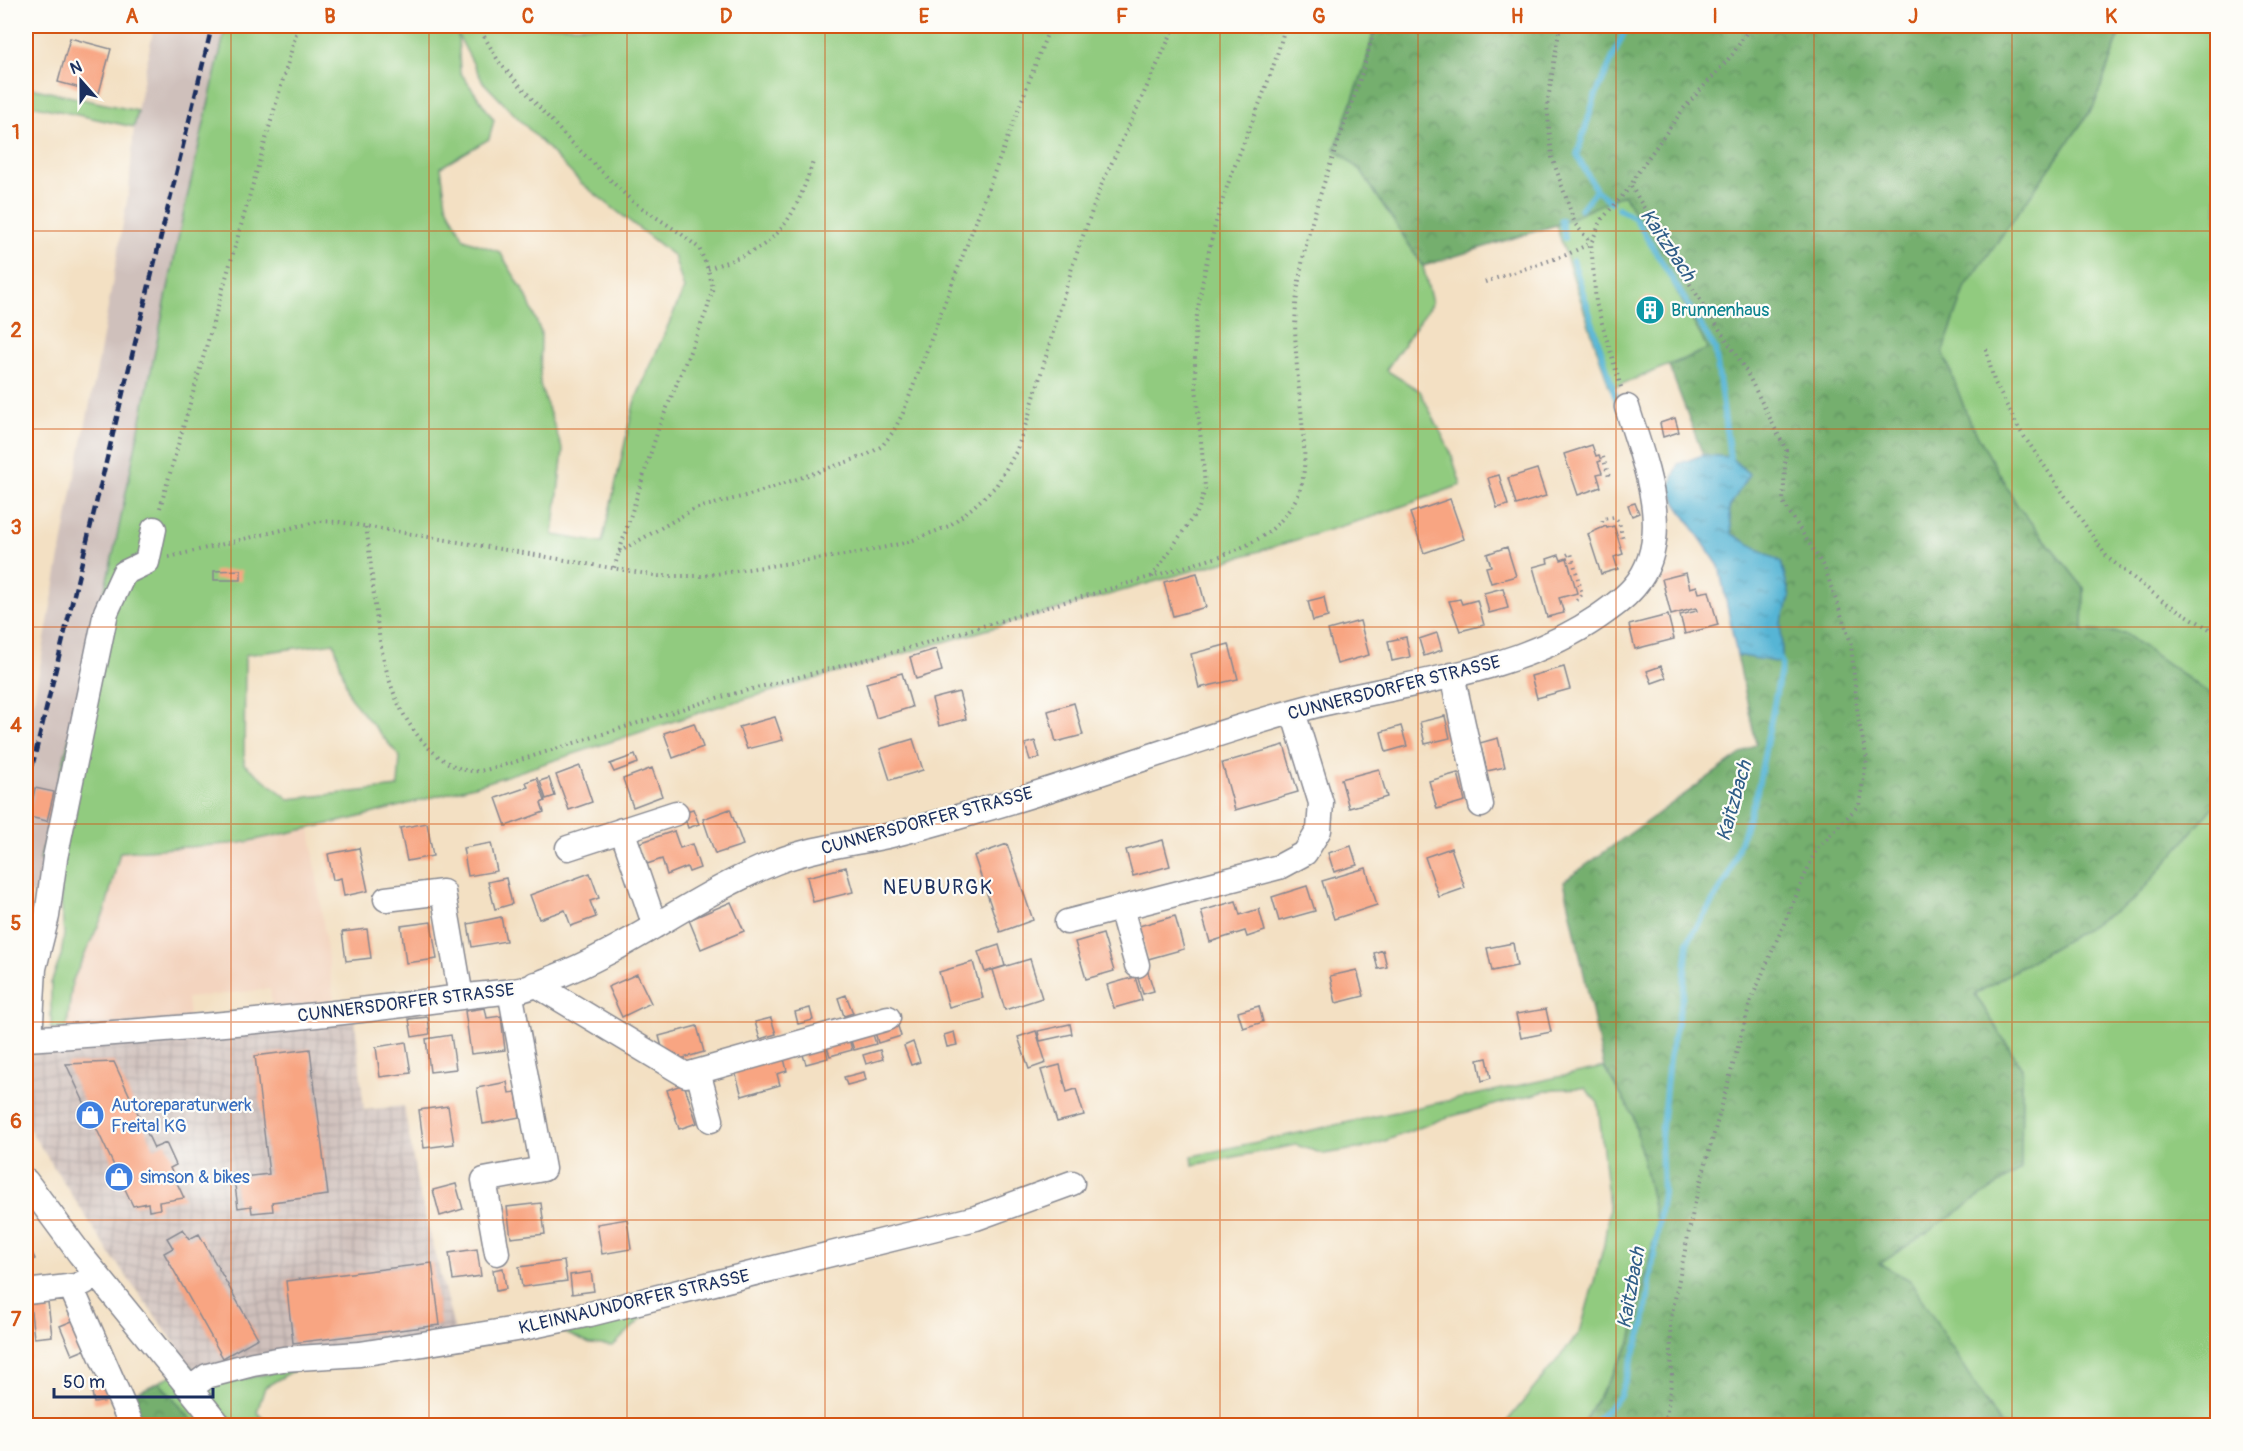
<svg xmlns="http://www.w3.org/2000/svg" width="2243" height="1451" font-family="Pangolin,sans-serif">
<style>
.built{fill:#f3d4bf}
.industrial{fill:url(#industrial-grid)}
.railway{fill:#cfc0bb}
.grass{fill:#91cb7f;stroke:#567d6e;stroke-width:1.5;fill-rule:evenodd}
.forest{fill:url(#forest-crowns);stroke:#486f66;stroke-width:1.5}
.water{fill:url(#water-ripples);stroke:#38729a;stroke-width:1.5}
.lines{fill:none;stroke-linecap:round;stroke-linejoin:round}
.stream{stroke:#56b5d5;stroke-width:6}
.building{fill:#f8a582}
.minor-casing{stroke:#878890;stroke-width:27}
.path{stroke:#878890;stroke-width:4;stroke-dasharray:1.5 4.5;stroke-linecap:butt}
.minor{stroke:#fff;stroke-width:24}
.rail{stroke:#1b2f5e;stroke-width:4.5;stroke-dasharray:9 4.5;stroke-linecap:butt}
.grid{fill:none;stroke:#d45514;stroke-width:1.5;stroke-opacity:0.55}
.labels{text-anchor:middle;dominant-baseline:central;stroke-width:4.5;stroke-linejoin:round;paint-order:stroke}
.culture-label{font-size:18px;fill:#0d838f;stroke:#fdfcf7;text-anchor:start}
.street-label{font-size:18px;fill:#1b2f5e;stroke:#fdfcf7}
.shop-label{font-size:18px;fill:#366cbe;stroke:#fdfcf7;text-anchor:start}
.water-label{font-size:20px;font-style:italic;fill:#305e88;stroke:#fdfcf7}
.neighbourhood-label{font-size:20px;letter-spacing:1.5px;fill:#1b2f5e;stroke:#fdfcf7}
.neatline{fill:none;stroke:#d45514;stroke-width:2}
.grid-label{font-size:20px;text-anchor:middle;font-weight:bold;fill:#d45514}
</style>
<defs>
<pattern id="industrial-grid" width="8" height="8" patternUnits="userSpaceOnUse" patternTransform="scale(1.5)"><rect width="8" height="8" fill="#cfc0bb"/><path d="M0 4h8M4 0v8" fill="none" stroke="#b1a5a3"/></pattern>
<pattern id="forest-crowns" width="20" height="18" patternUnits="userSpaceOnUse" patternTransform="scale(1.5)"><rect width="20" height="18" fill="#74af6e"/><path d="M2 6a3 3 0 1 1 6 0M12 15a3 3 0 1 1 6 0" fill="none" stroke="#5e8f5e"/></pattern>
<pattern id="water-ripples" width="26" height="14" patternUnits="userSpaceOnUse" patternTransform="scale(1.5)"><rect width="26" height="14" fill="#56b5d5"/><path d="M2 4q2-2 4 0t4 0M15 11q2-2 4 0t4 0" fill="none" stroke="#4694b0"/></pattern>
</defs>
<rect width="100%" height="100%" fill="#fdfcf7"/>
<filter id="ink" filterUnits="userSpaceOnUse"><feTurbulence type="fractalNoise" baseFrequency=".0167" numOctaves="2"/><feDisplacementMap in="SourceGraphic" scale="12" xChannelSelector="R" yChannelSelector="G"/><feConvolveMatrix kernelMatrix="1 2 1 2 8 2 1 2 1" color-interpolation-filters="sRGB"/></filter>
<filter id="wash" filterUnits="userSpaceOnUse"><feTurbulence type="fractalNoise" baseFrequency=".008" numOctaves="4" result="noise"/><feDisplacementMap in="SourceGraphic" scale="24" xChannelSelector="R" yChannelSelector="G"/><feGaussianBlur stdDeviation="1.35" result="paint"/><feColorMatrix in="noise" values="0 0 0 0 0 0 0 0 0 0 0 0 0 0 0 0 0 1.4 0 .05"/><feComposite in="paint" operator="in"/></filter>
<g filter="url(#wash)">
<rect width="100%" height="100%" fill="#f3e0c3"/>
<path class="built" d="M310 827 334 1002 272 1010 270 989 187 998 189 1018 67 1028 72 982 105 911 120 852 241 843Z"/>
<path class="industrial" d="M353 999 364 1110 404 1106 418 1188 459 1347 298 1368 206 1386 110 1254 26 1124V1030L189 1018Z"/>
<path class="railway" d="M154 26H226L182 220 115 546 40 859H48L42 895 26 893V735L33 704 72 491 97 369 129 190 134 127Z"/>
<path class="grass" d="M226 26H1375L1366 63 1335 149 1361 171 1423 266 1432 303 1386 370 1420 391 1451 453 1461 485 1378 515 1230 560 717 707 485 783 352 819 241 843 120 852 105 911 72 982 67 1028 51 1029V983L61 956 64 934 61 901V857L40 860 115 546 182 220ZM458 35 483 82 581 183 674 256 684 289 634 403 602 543 553 535 563 451 540 385 541 333 527 297 500 252 464 239 446 204 441 167 489 139 494 120 460 72ZM334 643 350 698 400 757 398 787 289 799 244 764 245 655Z
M2119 26H2217V699L2124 633 2083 631 2084 588 2017 505 1968 418 1943 351 1966 286 2094 106 2118 39Z
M26 87 138 111 134 127 26 104Z
M1624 193 1708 349 1610 389 1556 225Z
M2217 803V1425H2000L1985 1400 1879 1264 2021 1169 2022 1068 1975 994 2134 900Z
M1604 1067 1633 1115 1657 1224 1631 1342 1582 1425H1504L1580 1332 1604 1245 1609 1208 1598 1103 1585 1088 1554 1089 1445 1118 1369 1147 1324 1154 1296 1145 1193 1165 1192 1156Z
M650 1311 613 1346 590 1344 565 1333 536 1334Z
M190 1365 206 1386 298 1368 265 1387 257 1412 269 1425H196L159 1382Z"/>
<path class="forest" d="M1375 26H2119L2118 38 2094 106 1966 286 1943 351 1968 418 2017 505 2084 588 2083 631 2124 633 2217 699V803L2134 900 1975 994 2022 1068 2021 1169 1880 1264 1910 1280 2000 1425H1582L1631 1342 1657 1224 1633 1115 1604 1067 1564 881 1756 743 1737 655 1782 662 1781 622 1790 597 1781 562 1732 535 1729 508 1730 457 1703 455 1669 366 1708 349 1624 194 1556 225 1423 266 1361 171 1335 149 1366 63Z
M159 1382 196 1425H141L129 1396Z"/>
<path class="water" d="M1703 455 1730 457 1749 474 1729 508 1732 534 1781 562 1790 597 1781 622 1782 663 1737 655 1719 566 1676 503 1670 486 1678 464Z"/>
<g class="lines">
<path class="stream" d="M1611 202 1596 190 1577 155 1595 97 1627 26
M1618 208 1635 218 1715 349 1730 457 1728 462
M1581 209 1596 190
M1561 220 1565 238
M1573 261 1619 408
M1591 1426 1620 1396 1644 1324 1663 1193 1661 1138 1669 1059 1683 994 1688 941 1728 877 1757 792 1782 663 1779 657"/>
</g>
<g id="blocks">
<path class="building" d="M70 38 111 49 99 93 58 82Z
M1637 310a13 13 0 1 1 26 0a13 13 0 1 1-26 0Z
M1675 418 1679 432 1663 437 1660 423Z
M1592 445 1596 456 1599 455 1601 461 1598 462 1602 473 1597 474 1601 487 1578 495 1564 454Z
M1537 469 1546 496 1516 505 1508 478Z
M1499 475 1508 505 1497 508 1488 478Z
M1450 499 1464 539 1424 553 1410 513Z
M1635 503 1639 513 1632 516 1628 505Z
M1606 526 1607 528 1614 526 1623 554 1614 557 1618 569 1601 574 1588 534Z
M1507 547 1516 576 1491 583 1486 567 1491 566 1487 554Z
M1559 555 1561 560 1567 558 1577 593 1559 598 1564 613 1547 617 1533 567 1548 563 1547 559Z
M241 570V580H214V571Z
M1197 573 1206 607 1173 616 1164 582Z
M1686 573 1690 588 1697 586 1699 593 1709 591 1718 625 1685 634 1680 615 1697 611 1696 608 1671 615 1662 579Z
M1503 588 1508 608 1489 613 1484 593Z
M1324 597 1328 617 1313 621 1308 601Z
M1460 599 1462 604 1477 600 1484 625 1460 631 1449 601Z
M1668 615 1674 639 1635 649 1629 625Z
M1360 621 1369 655 1337 664 1328 630Z
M1437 633 1442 650 1424 656 1419 639Z
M1406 637 1410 657 1392 661 1388 641Z
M1229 644 1238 679 1199 688 1191 654Z
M936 649 942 671 916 679 910 657Z
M1661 666 1666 678 1652 683 1647 671Z
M1564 667 1570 689 1537 698 1531 676Z
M902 673 912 707 876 718 866 683Z
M959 692 966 719 939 726 932 699Z
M1074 703 1083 735 1056 742 1048 711Z
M1445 716 1450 738 1425 744 1420 722Z
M775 717 783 740 747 749 739 727Z
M694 723 703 747 673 758 664 733Z
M1401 726 1407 746 1386 752 1381 732Z
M1498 738 1505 767 1487 771 1480 743Z
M913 739 923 770 890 780 880 749Z
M1035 741 1040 758 1030 760 1025 744Z
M1284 745 1298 792 1235 810 1222 763Z
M635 755 638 763 614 772 610 764Z
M580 766 592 802 569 810 556 775Z
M652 768 662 796 633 807 623 779Z
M1379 769 1387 797 1349 808 1341 779Z
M1458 773 1465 801 1437 809 1429 781Z
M537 778 545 801 541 803 544 812 506 826 496 798 528 787 526 782Z
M549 778 555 796 546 799 540 781Z
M35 788 54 792 47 821 29 817Z
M693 809 699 824 688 828 683 812Z
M730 809 743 845 715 854 703 819Z
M427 823 433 856 407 861 400 828Z
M674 831 680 848 692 844 700 868 689 872 687 867 667 875 662 859 647 864 639 843Z
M1163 840 1170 866 1133 876 1126 850Z
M491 843 497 871 468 876 463 848Z
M1007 844 1033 920 1000 932 974 856Z
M1351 846 1357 865 1334 872 1328 853Z
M359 848 368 891 344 896 341 878 333 880 328 854Z
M1451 848 1465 888 1439 897 1425 857Z
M846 867 853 892 813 902 807 877Z
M1366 868 1377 905 1334 919 1322 881Z
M590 873 599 898 590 901 596 917 571 926 565 910 539 919 530 895Z
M506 878 512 904 495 909 488 882Z
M1307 886 1315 911 1279 921 1272 897Z
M1236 901 1240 915 1259 909 1265 931 1247 937 1245 931 1210 942 1201 911Z
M731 902 744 931 701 949 689 920Z
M1175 916 1184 949 1148 959 1139 926Z
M501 917 506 941 472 947 468 924Z
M431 922 437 959 406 963 401 926Z
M367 929 371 958 346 961 342 932Z
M1103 934 1114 971 1086 979 1075 942Z
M1513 943 1517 966 1492 971 1487 948Z
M999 945 1005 966 985 972 978 952Z
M1383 950 1387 967 1378 969 1374 953Z
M1030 959 1042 998 1005 1010 993 970Z
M973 962 983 998 949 1007 939 972Z
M1146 966 1154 991 1143 994 1135 969Z
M1357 970 1364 996 1336 1003 1330 976Z
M637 974 651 1003 622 1017 608 987Z
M1135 977 1142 1000 1114 1008 1107 985Z
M846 995 853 1013 844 1016 838 998Z
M1259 1006 1263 1022 1243 1028 1238 1012Z
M485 1008 487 1018 501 1016 505 1050 471 1054 465 1011Z
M810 1008 813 1020 798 1024 795 1012Z
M1546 1009 1551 1032 1521 1038 1516 1014Z
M428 1017 430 1034 412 1037 409 1019Z
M771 1018 776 1034 760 1039 755 1022Z
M896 1020 901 1036 878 1043 874 1028Z
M1070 1024 1072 1034 1040 1041 1038 1031Z
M697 1026 704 1052 666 1063 659 1036Z
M871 1028 876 1044 854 1050 849 1034Z
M1036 1031 1046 1063 1029 1069 1018 1037Z
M954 1032 957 1045 947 1047 944 1035Z
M451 1035 456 1069 430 1072 426 1039Z
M848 1035 852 1050 830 1056 825 1041Z
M406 1042 411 1073 380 1077 376 1047Z
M824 1042 828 1058 806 1064 801 1049Z
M913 1042 920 1062 911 1065 904 1046Z
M310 1049 328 1195 272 1202 273 1211 252 1213 251 1206 238 1208 234 1178 269 1174 255 1056Z
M880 1050 883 1059 866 1064 863 1055Z
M783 1054 787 1071 777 1074 780 1085 742 1096 734 1068Z
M1487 1058 1491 1078 1482 1081 1478 1060Z
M114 1062 154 1148 166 1143 176 1165 170 1168 184 1198 159 1202 160 1209 149 1211 148 1203 133 1206 66 1064Z
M1060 1065 1067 1092 1076 1089 1084 1115 1057 1122 1041 1070Z
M864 1072 866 1080 847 1085 844 1077Z
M507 1082 509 1093 516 1092 520 1117 483 1124 477 1088Z
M684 1084 697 1123 679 1129 667 1090Z
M448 1106 454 1144 424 1148 419 1110Z
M456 1184 463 1209 440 1216 433 1190Z
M541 1203 545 1234 511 1238 507 1207Z
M627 1219 631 1249 602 1254 597 1224Z
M183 1229 189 1239 199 1234 258 1338 223 1358 164 1253 173 1248 167 1238Z
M26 1240 35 1259 26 1263Z
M477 1249 481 1276 453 1280 449 1253Z
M564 1261 567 1281 522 1287 519 1267Z
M432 1263 440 1325 293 1343 286 1281Z
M503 1268 506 1289 496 1291 493 1270Z
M591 1272 594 1291 572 1294 570 1275Z
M48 1302 52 1336 34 1338 30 1304Z
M77 1319 89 1348 72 1355 60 1326Z
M26 1340H28L30 1359H26Z
M105 1384 108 1401 94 1403 91 1387Z"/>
</g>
</g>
<g filter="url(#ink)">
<use href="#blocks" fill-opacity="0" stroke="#878890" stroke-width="1.5"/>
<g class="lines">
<g class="minor-casing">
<path id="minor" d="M1452 675 1481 805
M622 830 655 926
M568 848 676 813
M386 899 443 892 461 997
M1121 908 1137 965
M1067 922 1279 867 1305 853 1319 830 1321 803 1293 712
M535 984 686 1075 888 1018
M26 1039C151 1031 277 1021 402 1005 430 1001 458 997 486 994 498 992 512 992 524 989 533 987 542 982 550 979 630 949 697 893 776 862 811 848 850 844 887 836 917 829 948 820 978 811 1093 779 1205 734 1321 704 1414 681 1516 673 1598 617 1611 608 1624 599 1634 587 1677 537 1643 461 1627 407
M30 1039 34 968 47 916 55 858 106 612 124 573 147 562 154 529
M698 1072 711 1120
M26 1181 80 1254 220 1426
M497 1253 484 1180 543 1169 510 991
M71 1287 132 1426
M26 1292 76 1286 85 1282
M191 1388 207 1376 253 1364 283 1359 360 1354 523 1328 590 1314 976 1218 1072 1183"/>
</g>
<path class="path" d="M203 26H207
M478 26 499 62 566 137 633 202 680 233 699 248 708 269 713 287 707 310 659 427 614 568
M1560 26 1547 106 1552 157 1575 224 1591 243
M1631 186 1684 275 1744 367 1786 450 1783 502 1825 569 1851 643 1858 718 1867 759 1859 805 1816 850 1751 1000 1695 1202 1670 1323 1672 1377 1666 1418 1661 1426
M708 269C725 262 745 256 760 247 791 228 802 194 813 162
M1485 282 1566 255 1591 243
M1986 349 1994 381 2019 429 2107 557 2163 601 2218 634
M1621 387 1596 303 1591 243 1602 219 1631 186 1638 172 1684 108 1732 55 1751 26
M1603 457 1609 477
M160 508 296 34 302 26
M1602 522 1603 519 1614 517 1619 522 1623 540
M366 527C378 602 372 695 432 751 442 760 457 770 472 771 479 772 488 769 495 768L717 698 884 655 1218 557C1249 545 1272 536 1291 507 1294 502 1298 496 1300 491 1308 464 1303 437 1301 410 1297 369 1292 328 1298 287 1311 196 1354 114 1375 26
M619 552 694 509 753 494 867 455 882 446 893 432 903 413 1050 26
M1567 555 1571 553 1582 594 1574 604
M169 557 320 521 340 522 659 576H702L864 552 908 542 949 526 972 508 996 486 1016 452 1028 418 1073 264 1101 186 1175 26
M1152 577 1199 508 1205 489C1202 433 1189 363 1198 308 1205 266 1214 223 1228 184 1247 131 1272 80 1285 26"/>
<use href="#minor" class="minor"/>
<path class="rail" d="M26 792 212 26"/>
</g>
</g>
<path class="grid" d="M231 26V1426M429 26V1426M627 26V1426M825 26V1426M1023 26V1426M1220 26V1426M1418 26V1426M1616 26V1426M1814 26V1426M2012 26V1426M26 231H2218M26 429H2218M26 627H2218M26 824H2218M26 1022H2218M26 1220H2218"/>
<defs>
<g id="building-disc" transform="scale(1.5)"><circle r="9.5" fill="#0f9aa8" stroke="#fdfcf7"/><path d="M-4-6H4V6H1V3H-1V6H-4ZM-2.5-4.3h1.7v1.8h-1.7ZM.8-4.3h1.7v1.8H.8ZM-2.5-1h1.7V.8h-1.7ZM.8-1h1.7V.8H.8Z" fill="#fff"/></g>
<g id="shop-disc" transform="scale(1.5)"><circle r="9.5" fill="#3f7fe0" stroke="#fdfcf7"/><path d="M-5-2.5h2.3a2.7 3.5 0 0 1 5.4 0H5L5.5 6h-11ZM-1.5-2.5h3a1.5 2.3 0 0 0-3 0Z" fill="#fff"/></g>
</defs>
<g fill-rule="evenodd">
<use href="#building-disc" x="1650" y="310"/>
<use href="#shop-disc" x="90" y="1115"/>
<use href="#shop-disc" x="119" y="1177"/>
</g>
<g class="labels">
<g class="culture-label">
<text x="1671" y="310">Brunnenhaus</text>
</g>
<g class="street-label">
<text transform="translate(1394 688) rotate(-14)">CUNNERSDORFER STRASSE</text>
<text transform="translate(927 821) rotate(-15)">CUNNERSDORFER STRASSE</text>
<text transform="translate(406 1003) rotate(-7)">CUNNERSDORFER STRASSE</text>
<text transform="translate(634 1302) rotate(-13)">KLEINNAUNDORFER STRASSE</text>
</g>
<g class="shop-label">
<text x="111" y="1105">Autoreparaturwerk<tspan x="111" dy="21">Freital KG</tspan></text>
<text x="140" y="1177">simson &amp; bikes</text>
</g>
<g class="water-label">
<text transform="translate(1668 245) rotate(56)">Kaitzbach</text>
<text transform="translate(1734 801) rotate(-74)">Kaitzbach</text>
<text transform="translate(1631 1288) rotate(-80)">Kaitzbach</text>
</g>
<g class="neighbourhood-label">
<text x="938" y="887">NEUBURGK</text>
</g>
</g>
<rect width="2243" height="1451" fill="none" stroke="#fdfcf7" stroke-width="66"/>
<g transform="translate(81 81) rotate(339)" stroke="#fdfcf7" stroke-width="4.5" paint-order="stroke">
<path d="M0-4.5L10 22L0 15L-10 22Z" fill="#1b2f5e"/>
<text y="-9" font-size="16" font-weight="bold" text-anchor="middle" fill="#1b2f5e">N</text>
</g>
<path d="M54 1388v9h159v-9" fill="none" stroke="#1b2f5e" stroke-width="3"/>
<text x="63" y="1388" font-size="18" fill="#1b2f5e" stroke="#fdfcf7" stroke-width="4.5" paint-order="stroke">50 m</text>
<rect x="33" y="33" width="2177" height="1385" class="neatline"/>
<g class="grid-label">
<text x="132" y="23">A</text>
<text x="330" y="23">B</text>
<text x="528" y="23">C</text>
<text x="726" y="23">D</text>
<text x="924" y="23">E</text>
<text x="1122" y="23">F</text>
<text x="1319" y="23">G</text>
<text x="1517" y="23">H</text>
<text x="1715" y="23">I</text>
<text x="1913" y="23">J</text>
<text x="2111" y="23">K</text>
<text x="16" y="139">1</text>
<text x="16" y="337">2</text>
<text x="16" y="534">3</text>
<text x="16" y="732">4</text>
<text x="16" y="930">5</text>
<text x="16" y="1128">6</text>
<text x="16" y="1326">7</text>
</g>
</svg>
